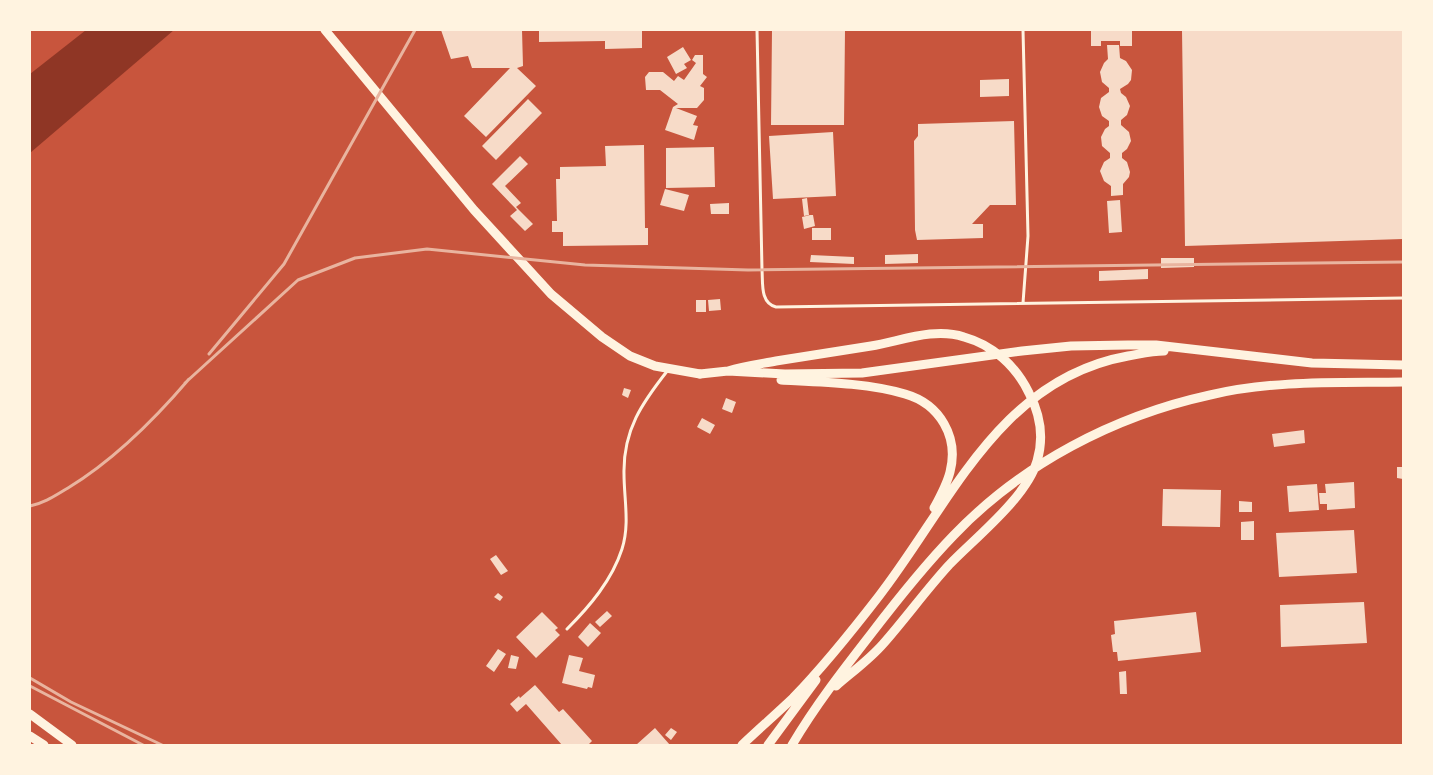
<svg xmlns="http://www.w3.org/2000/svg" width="1433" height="775" font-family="'Source Sans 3',sans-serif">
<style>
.water{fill:#8f3625}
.building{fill:#f7dbc8}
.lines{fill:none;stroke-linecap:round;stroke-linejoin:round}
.service{stroke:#fff3e0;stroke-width:3}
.primary{stroke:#fff3e0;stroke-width:9}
.trunk{stroke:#fff3e0;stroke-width:9}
.rail{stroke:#e9b49f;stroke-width:3}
</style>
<rect width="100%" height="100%" fill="#c8553d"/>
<path class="water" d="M86 30H174L30 153V74Z"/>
<path class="building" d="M441 30H522L523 66 517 68 536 86 486 137 464 116 510 68H472L468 56 451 59Z
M539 30H642V48L605 49V41L539 42Z
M772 30H845L844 125H771Z
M1091 30H1132V46H1120V41H1101V46H1091Z
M1182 30H1403V239L1185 246Z
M1107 45H1119L1120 58 1126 61 1132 70 1131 80 1128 84 1120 89 1121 93 1126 97 1130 106 1127 115 1121 120V125L1129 132 1131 141 1127 149 1122 153V158L1127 162 1130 172 1129 177 1123 184V195L1111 196V186L1104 181 1100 171 1104 162 1110 158V153L1102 146 1101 137 1105 129 1109 126V121L1102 116 1099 107 1101 98 1109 92V88L1102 82 1100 72 1104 63 1108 59Z
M683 47 691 60 684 64 687 68 676 74 667 57Z
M695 55H703V74L707 77 700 86 704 88V100L697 108H676L697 116 693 125 698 126 694 140 665 130 673 107 678 104 660 90H646L645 77 649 72H663L674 81 678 76 684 80 696 63 692 60Z
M1009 79V96L980 97V80Z
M528 99 542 113 496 160 482 146Z
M1014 121 1016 205H990L972 224H983V238L917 240 915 230 914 141 918 136V124Z
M833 132 836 196 773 199 769 136Z
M644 145 645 228H648V245L563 246V232H552V221H557L556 179H560V167L606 166 605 146Z
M714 147 715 187 666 188V148Z
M520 156 528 164 505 186 521 203 516 207 533 224 525 231 510 216 517 210 492 184Z
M665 189 689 195 684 211 660 205Z
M807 198 809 215 804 216 802 199Z
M1120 200 1122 232 1109 233 1107 201Z
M729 203V214H711L710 204Z
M810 215H813L815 226 804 229 802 217Z
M812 228H831V240H812Z
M918 254V263L885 264V255Z
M811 255 854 257V264L810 262Z
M1161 258H1194V267L1161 268Z
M1148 269V279L1099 281V271Z
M720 299 721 310 709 311 708 300Z
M696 300H706V312H696Z
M624 388 631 390 628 398 622 395Z
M726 398 736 402 732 413 722 409Z
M702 418 715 425 710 434 697 427Z
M1304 430 1305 443 1274 447 1272 434Z
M1397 467H1403V479L1397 478Z
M1354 482 1355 508 1327 510V504H1320L1319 493H1326L1325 484Z
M1317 484 1319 510 1289 512 1287 486Z
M1163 489 1221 490 1220 527 1162 526Z
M1239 501 1252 502V512H1239Z
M1254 521V540H1241V522Z
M1354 530 1357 573 1279 577 1276 533Z
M496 555 508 571 501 575 490 559Z
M498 593 503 597 500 601 494 597Z
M1364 602 1367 643 1281 647 1280 605Z
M607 611 612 616 600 627 595 622Z
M542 612 558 628 555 630 560 635 536 658 516 637Z
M1196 612 1201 652 1118 661 1117 652H1113L1111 635 1115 634 1114 621Z
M590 623 601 633 588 647 578 637Z
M498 649 506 654 494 672 486 666Z
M511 655 519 657 516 669 508 668Z
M569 655 583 658 579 671 595 675 592 688 588 687 587 689 562 683Z
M1126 671 1127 694H1120L1119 672Z
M535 685 559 712 563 709 592 741 588 745H562L526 704 517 712 510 704 519 696 520 698Z
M655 728 670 745H636Z
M671 728 677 732 671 740 665 735Z"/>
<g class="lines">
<path class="service" d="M757 30 762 270C763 283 760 303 776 307L1403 298
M1023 30 1028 236 1023 303
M567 629C590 606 612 580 622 549 630 524 624 499 624 474 623 430 642 403 668 370"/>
<path class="primary" d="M325 30 474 210 551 294 602 337 630 356 655 366 700 374"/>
<path class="trunk" d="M728 371C744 366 760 364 776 361 808 356 839 351 871 346 901 341 934 327 964 337 993 345 1016 366 1029 393 1040 414 1044 438 1037 461 1027 497 975 538 949 565 926 590 906 618 883 644 869 660 852 672 836 686
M700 374 728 371 785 374 862 373 1022 351 1071 346 1128 345H1156L1312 363 1403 365
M781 380C820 382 869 383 905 394 940 404 959 437 950 472 947 484 940 497 934 508
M30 714 72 745
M30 736 44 745
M742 745C759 729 776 714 793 698 824 666 852 631 879 596 951 503 999 379 1128 356 1140 354 1152 351 1164 351
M768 745 816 680
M792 745C815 706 843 670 871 634 897 600 924 566 954 535 1022 464 1114 416 1210 395 1273 380 1339 383 1403 382"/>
<path class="rail" d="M209 354 284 264 415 30
M185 383 298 280 355 258 427 249 585 265 748 270 1403 262
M30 506C45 503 56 495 68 488 114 460 154 420 189 379
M30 678 71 702 162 745
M30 686 143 745"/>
</g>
<rect width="1433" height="775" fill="none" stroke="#fff3e0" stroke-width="62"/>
</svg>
